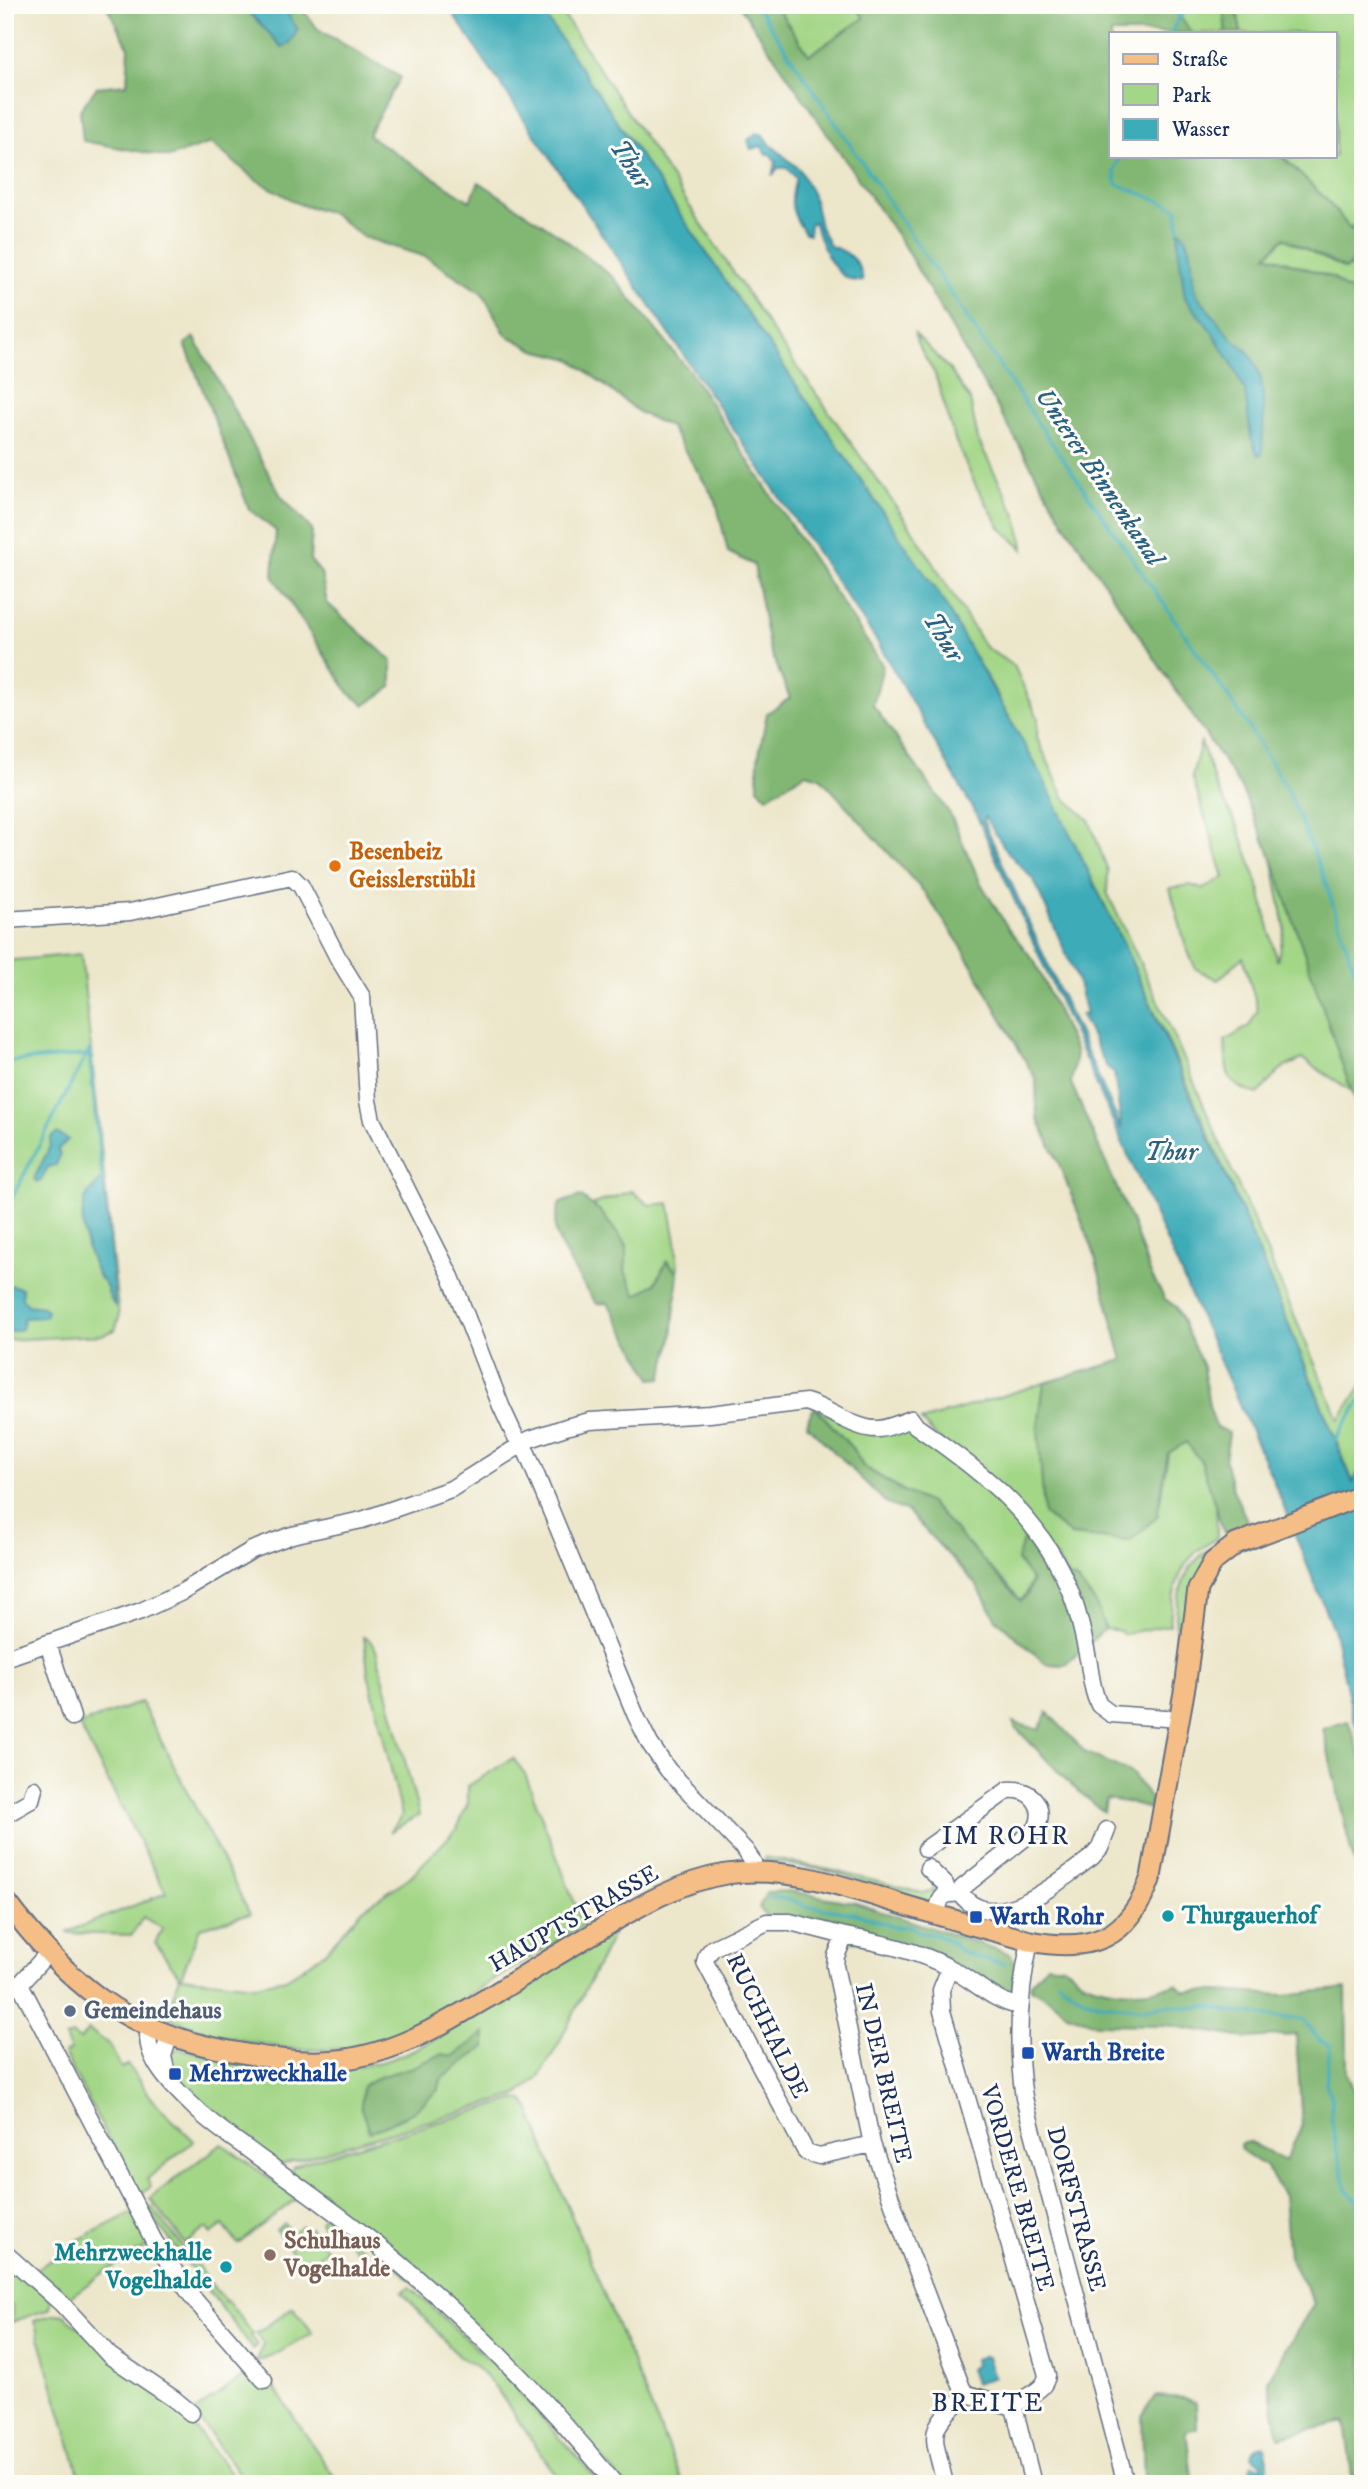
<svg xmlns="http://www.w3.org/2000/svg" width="1368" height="2489" font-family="'IM FELL DW Pica',serif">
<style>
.green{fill:#a3d686;stroke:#5f8272;stroke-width:2}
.forest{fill:#82b773;stroke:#4e7368;stroke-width:2}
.water{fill:#3cacb8;stroke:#2c6e8b;stroke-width:2;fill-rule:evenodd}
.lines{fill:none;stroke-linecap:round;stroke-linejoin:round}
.stream{stroke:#3cacb8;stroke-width:3.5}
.minor-casing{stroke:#646f84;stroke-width:19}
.major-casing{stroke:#646f84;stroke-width:23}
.minor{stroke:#fff;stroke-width:16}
.major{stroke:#f6be87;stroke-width:19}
.food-dot{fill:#e8710a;stroke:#fdfcf7;stroke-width:2.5}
.culture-dot{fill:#0f9aa8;stroke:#fdfcf7;stroke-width:2.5}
.transit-dot{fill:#1a4fb4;stroke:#fdfcf7;stroke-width:2.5}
.service-dot{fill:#5c6f8a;stroke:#fdfcf7;stroke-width:2.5}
.education-dot{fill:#8d6e63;stroke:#fdfcf7;stroke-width:2.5}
.labels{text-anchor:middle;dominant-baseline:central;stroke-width:6;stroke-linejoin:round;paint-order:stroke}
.food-label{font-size:24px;font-weight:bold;fill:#c56008;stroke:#fdfcf7;text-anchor:start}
.culture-label{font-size:24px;font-weight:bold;fill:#0d838f;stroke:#fdfcf7;text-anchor:start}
.transit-label{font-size:24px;font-weight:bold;fill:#164399;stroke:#fdfcf7;text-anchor:start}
.street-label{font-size:24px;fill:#1b2f5e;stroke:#fdfcf7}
.service-label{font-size:24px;font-weight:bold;fill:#4e5e75;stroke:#fdfcf7;text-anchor:start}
.education-label{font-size:24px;font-weight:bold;fill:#785e54;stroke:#fdfcf7;text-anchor:start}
.water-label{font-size:26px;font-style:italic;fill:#286182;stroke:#fdfcf7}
.neighbourhood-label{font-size:26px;letter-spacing:2px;fill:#1b2f5e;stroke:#fdfcf7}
</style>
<rect width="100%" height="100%" fill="#fdfcf7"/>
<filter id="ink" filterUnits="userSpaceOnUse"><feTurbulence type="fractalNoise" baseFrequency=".0143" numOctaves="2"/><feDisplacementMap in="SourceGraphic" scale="14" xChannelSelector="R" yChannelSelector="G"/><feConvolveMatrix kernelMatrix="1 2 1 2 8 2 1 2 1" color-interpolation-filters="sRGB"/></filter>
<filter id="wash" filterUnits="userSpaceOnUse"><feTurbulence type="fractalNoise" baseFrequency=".00686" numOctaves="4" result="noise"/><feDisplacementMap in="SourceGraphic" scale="28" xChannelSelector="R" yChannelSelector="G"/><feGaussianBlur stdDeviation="1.57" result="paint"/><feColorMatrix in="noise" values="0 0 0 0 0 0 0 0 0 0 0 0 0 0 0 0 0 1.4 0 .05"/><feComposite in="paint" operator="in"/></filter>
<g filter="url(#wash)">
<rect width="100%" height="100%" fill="#ece6ca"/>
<path class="green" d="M538 5H557L774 334 914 532 985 647 1014 666 1038 718 1037 738 1064 797 1089 820 1108 871 1107 892 1174 1036 1339 1420 1363 1383V1462L1354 1484C1243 1212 1133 939 990 682Z
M775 5H855L864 18 809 55Z
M1171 5H1223L1226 33H1192Z
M1236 5H1363V229L1353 225 1351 231 1326 200 1282 156H1335V33H1241Z
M1284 238 1345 269 1358 262 1363 244V294L1344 288 1334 278 1267 255Z
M915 334 949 369 970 400 978 440 1017 517 1024 550 1001 528 976 486 955 440 935 374 917 343Z
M1201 742 1215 784 1238 827 1259 887 1277 961 1285 928 1272 858 1352 1091 1302 1059 1281 1069 1258 1094C1224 1086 1227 1073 1225 1041L1249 1026 1258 1010 1243 957 1218 980 1196 969 1186 947 1170 888 1190 885 1203 889 1224 877 1192 776Z
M81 954 119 1318 115 1330 103 1335 5 1340V961Z
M632 1191 649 1205 669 1203 676 1241 678 1273 667 1261 655 1284 636 1295 625 1271 627 1246 600 1211 591 1205Z
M1044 1383 1038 1427 1157 1517 1168 1453 1186 1442 1201 1461 1216 1503 1217 1537C1211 1543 1202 1546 1195 1553 1177 1571 1171 1600 1170 1625L1122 1634 1121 1631 1105 1629C1099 1606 1069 1582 1057 1559L921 1421Z
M815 1407 859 1428 902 1425 920 1431 1028 1524C1030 1550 1039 1580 1021 1601L1005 1582 913 1496 863 1466 852 1448Z
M1215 1546 1218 1547 1180 1660C1171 1620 1174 1567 1215 1546Z
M364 1637 370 1640 376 1650 419 1815 390 1832 402 1815 368 1673Z
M141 1702 250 1914 200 1928 181 1977 255 1985 286 1979 303 1968 325 1952 363 1909 410 1877 457 1829 468 1803V1786L513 1758 525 1774 583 1925C551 1945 519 1964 487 1984 443 2010 399 2040 347 2048 285 2056 223 2037 165 2017L180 1977 155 1943 163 1929 143 1917 132 1935 68 1933 69 1931 166 1893 79 1725Z
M765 1857 835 1871 923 1893 931 1892 938 1884 943 1886 930 1902 824 1870 765 1861Z
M614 1932 558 2045 538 2078 518 2095 280 2165C245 2140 207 2117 181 2082L183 2080 170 2064V2054L178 2048 242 2064 298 2071H330L382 2062 407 2053 445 2034Z
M88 2030 109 2044 121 2068 128 2065 156 2104 194 2141 147 2179 151 2187 141 2193H137L64 2054 71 2050 65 2038 72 2035 80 2040Z
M516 2099 523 2101 529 2108 562 2193 683 2484H624L575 2428 291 2172 293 2167 304 2162Z
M222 2144 297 2198 238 2244 223 2225 211 2234 206 2228 185 2244 150 2198Z
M152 2207 225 2302 227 2300 253 2334 251 2336 258 2345 253 2349 148 2211Z
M133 2212 152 2244 106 2271 63 2302 34 2272 76 2241Z
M324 2215 367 2252 361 2257 344 2235 341 2237 332 2225 325 2230 320 2222Z
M284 2224 291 2233 301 2226 306 2232 310 2228 327 2250 304 2267 276 2230Z
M5 2258 52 2301 49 2309 12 2322V2306L5 2301Z
M410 2287 497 2367 601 2484H562L496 2388 475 2366 458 2356 402 2292Z
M293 2307 313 2333 273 2356 256 2362 264 2345 256 2334Z
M55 2314 64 2315 185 2415 235 2479 228 2484H82L34 2321Z
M251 2371 269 2380 339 2484H247L194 2412Z"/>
<path class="forest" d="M106 5H242L250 14 284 8 282 5H299L318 29 400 77 368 135 470 201 479 182 559 235 614 278 690 372 883 666 873 705 950 814 980 882 1008 928 1035 962 1076 1053 1071 1083 1133 1225 1151 1275 1165 1299 1176 1307 1203 1367 1209 1406 1216 1427 1229 1433 1225 1460 1233 1490 1249 1525 1224 1533 1201 1461 1186 1442 1168 1453 1157 1517 1130 1541 1071 1535 1044 1514 1038 1427 1044 1383 1123 1360 1093 1250 1057 1159 1037 1117 1036 1080 963 949 925 893 820 777 806 773 767 797 758 787V759L767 713 790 698 769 647 754 565 728 552 716 501 670 427 640 413 571 359 535 350 506 335 482 293 426 257 363 237 332 213 299 204 255 179 211 143 169 157 83 141 80 110 97 87 127 84 129 48Z
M739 5H775L809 55 864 18 855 5H1171L1192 33H1111V156H1281L1326 199 1351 230 1353 225 1362 229 1350 266 1345 269 1284 238 1267 255 1333 278 1344 288 1363 295V1115L1360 1117 1272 858 1241 788 1063 521 904 246Z
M1223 5H1236L1241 33H1226Z
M194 337 281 496 312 530 310 560 321 573 327 603 392 661V687L365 705 349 693 273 576 276 531 249 509 185 344Z
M580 1196 600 1211 627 1246 625 1271 636 1295 655 1284 667 1261 678 1273 672 1339 662 1378 652 1379 608 1303 597 1304C586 1290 554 1241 555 1225 555 1218 558 1210 560 1203Z
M815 1407 852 1448 863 1466 899 1489 930 1503 1021 1601 1028 1593 1032 1581 1017 1560 1028 1524 1066 1576 1077 1580 1095 1602 1105 1629 1065 1665 1046 1664 996 1619 976 1584 908 1512 887 1504 807 1425 809 1417Z
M1047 1712 1086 1753 1132 1773 1151 1801 1150 1809 1126 1802 1106 1799 1104 1812 1072 1786 1015 1727 1013 1722 1039 1730Z
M1348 1721 1363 1762V1886L1351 1851 1323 1729Z
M790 1891 856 1903 1011 1954 1015 1966 1012 1996 1010 1997 951 1966 767 1918 759 1907 767 1892Z
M1047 1964C1052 1965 1059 1965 1063 1966 1072 1969 1077 1979 1085 1982 1113 1993 1148 1994 1176 1984L1184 1991H1215L1284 1995 1346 1988 1347 2074 1363 2113V2484H1353L1345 2422 1279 2437 1268 2380 1314 2303 1289 2257 1284 2196 1266 2167 1241 2150 1240 2144 1248 2142 1285 2161 1302 2125 1296 2035 1246 2038 1166 2025 1097 2024 1067 2014 1057 2004 1032 1989 1030 1985Z
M485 2033V2047L441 2079 439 2089 412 2113 369 2132 361 2108 363 2086 382 2076 413 2067 442 2054 453 2056Z
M1155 2396 1185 2398 1196 2403 1197 2428 1186 2431 1193 2484H1144L1142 2416Z"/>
<path class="water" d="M242 5H282L298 30 289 44 282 47Z
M447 5H538L942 599 1042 776 1128 954 1247 1224 1353 1483 1363 1462V1745L1354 1720 1334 1632 1273 1480 976 814 878 643ZM985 817 1008 853 1034 880 1077 979 1086 1014 1081 1015 1106 1066 1114 1073 1122 1130 983 820Z
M756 133 764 135 770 144 799 169 813 195 820 227 830 246C849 252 860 261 863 281 834 284 821 244 814 222L810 224 809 234 805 233C790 212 789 203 796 178L787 168H778L772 176 776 162 770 154H765L762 146 751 149 748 140Z
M1179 229C1198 247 1188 271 1197 294 1200 300 1228 334 1234 340 1238 344 1243 346 1246 350 1270 377 1263 420 1262 454L1258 455 1251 438 1245 391 1231 362 1210 329 1185 298 1178 246Z
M57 1133 68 1140 58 1149 60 1156 56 1165 48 1167 42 1179 37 1182 34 1179 50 1146 51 1137Z
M100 1180 104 1182 115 1306C109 1299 109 1294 106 1286 104 1283 101 1281 99 1277 89 1258 80 1230 83 1208 84 1195 93 1189 100 1180Z
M5 1284 22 1288V1298L28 1305 44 1307 47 1311 45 1317 24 1318 21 1329 5 1334Z
M983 2356 987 2357 994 2377 975 2384 970 2369 975 2365 974 2359Z
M1264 2446C1269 2458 1269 2466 1266 2478L1259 2482 1252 2480 1249 2472 1252 2464 1262 2467V2463L1252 2456C1253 2449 1257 2447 1264 2446Z"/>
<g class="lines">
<path class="stream" d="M756 5 1043 430 1245 721 1288 791 1323 875 1363 995
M1171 33 1179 18 1192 5
M1120 156 1114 171 1117 184 1177 208 1179 229
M89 1050 102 1180
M5 1062 86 1055
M5 1211 89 1050
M1333 1443 1363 1397
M769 1897 791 1900 805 1906 857 1914 894 1927 910 1926 921 1933 934 1934 952 1943 960 1950 973 1956 1005 1964
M1058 1981 1084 1999 1101 2004 1145 2009 1169 2005 1188 2008 1207 2006 1233 2012 1304 2020 1320 2041 1330 2046 1326 2085 1332 2100 1331 2116 1337 2152 1347 2190 1358 2202 1363 2220"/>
</g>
</g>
<g filter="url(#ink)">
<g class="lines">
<g class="minor-casing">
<path id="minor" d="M5 920 130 912 292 877 301 886 338 958 362 997 368 1101 372 1120 451 1277 501 1406 514 1434 527 1453 636 1716 650 1744 668 1770 745 1850 753 1862V1872
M48 1644 72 1717
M5 1658 141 1611 182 1592 252 1550 292 1535 362 1520 451 1489 530 1439 566 1427 590 1421 710 1414 806 1402C828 1408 857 1431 879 1429 889 1428 900 1423 911 1419L916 1426C983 1472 1047 1521 1074 1602 1081 1622 1085 1643 1089 1664 1091 1678 1093 1693 1099 1705L1111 1714 1179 1719
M5 1815 31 1800 34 1789
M926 1849 1008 1790C1032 1788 1047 1807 1036 1829L962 1888 960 1893C940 1895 942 1894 936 1915
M928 1868 945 1884 948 1892
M960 1893C995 1940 1061 1879 1092 1857L1100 1848 1107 1830
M845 1936 790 1922H767L713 1948 707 1955 705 1962 806 2152 819 2156 872 2144
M1030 1941C1018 1995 1016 2044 1024 2098L1126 2484
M48 1953 20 1984 154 2241 193 2298 264 2380
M950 1968 941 1990 942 2011 1047 2375C1045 2393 1024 2394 1014 2407
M1019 2006C992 2001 972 1979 948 1967 916 1950 880 1943 845 1936L836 1956 835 1966 872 2144 907 2244 962 2388 967 2394 1014 2407 1033 2484
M149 2028C142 2058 175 2089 194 2107 213 2126 236 2140 257 2156 296 2184 335 2211 372 2241 462 2312 542 2395 615 2484
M167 2074 163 2056 169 2037
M5 2253 62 2304 110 2356 174 2399 191 2413
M945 2484C933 2431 924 2432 967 2394"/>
</g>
<g class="major-casing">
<path id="major" d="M5 1900C66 1981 123 2031 225 2050 262 2057 300 2064 338 2060 396 2054 445 2023 494 1994 529 1972 565 1950 601 1929 639 1906 681 1881 726 1874 787 1865 846 1887 904 1905 946 1918 988 1930 1030 1941 1092 1953 1129 1939 1151 1877L1186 1681 1198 1589 1213 1562 1236 1544 1363 1495"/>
</g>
<use href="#minor" class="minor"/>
<use href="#major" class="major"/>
</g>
</g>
<circle class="food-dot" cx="335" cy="866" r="7"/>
<g class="culture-dot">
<circle cx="1168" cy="1916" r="7"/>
<circle cx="226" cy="2267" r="7"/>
</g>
<g class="transit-dot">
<rect x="969" y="1910" width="14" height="14" rx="3.5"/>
<rect x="1021" y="2046" width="14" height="14" rx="3.5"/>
<rect x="168" y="2067" width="14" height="14" rx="3.5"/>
</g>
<circle class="service-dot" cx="70" cy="2011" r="7"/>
<circle class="education-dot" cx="270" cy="2255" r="7"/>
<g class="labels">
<g class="food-label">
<text x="349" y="852">Besenbeiz<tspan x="349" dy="28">Geisslerstübli</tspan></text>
</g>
<g class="culture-label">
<text x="1182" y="1916">Thurgauerhof</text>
<text x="212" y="2253" text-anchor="end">Mehrzweckhalle<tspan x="212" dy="28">Vogelhalde</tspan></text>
</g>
<g class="transit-label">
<text x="990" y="1917">Warth Rohr</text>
<text x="1042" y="2053">Warth Breite</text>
<text x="189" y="2074">Mehrzweckhalle</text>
</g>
<g class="street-label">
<text transform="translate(574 1919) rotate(-30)">HAUPTSTRASSE</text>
<text transform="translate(767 2026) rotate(64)">RUCHHALDE</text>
<text transform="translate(883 2073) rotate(77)">IN DER BREITE</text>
<text transform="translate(1017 2188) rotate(74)">VORDERE BREITE</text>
<text transform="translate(1076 2209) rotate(75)">DORFSTRASSE</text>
</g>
<g class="service-label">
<text x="84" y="2011">Gemeindehaus</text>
</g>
<g class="education-label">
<text x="284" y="2241">Schulhaus<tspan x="284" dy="28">Vogelhalde</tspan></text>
</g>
<g class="water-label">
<text transform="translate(630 164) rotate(56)">Thur</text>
<text transform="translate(1099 477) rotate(56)">Unterer Binnenkanal</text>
<text transform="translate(943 637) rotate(58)">Thur</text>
<text x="1171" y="1152">Thur</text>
</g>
<g class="neighbourhood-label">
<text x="1006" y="1836">IM ROHR</text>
<text x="988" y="2403">BREITE</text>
</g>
</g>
<rect width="1368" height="2489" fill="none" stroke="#fdfcf7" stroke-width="28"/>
<rect x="1109" y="32" width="228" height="126" fill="#fdfcf7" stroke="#a3aaba" stroke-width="2"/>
<rect x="1123" y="54" width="35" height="10" fill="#f6be87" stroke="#a3aaba" stroke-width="2"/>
<text x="1172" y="66" font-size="21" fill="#1b2f5e">Straße</text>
<rect x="1123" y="84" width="35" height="21" fill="#a3d686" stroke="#a3aaba" stroke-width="2"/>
<text x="1172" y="102" font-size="21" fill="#1b2f5e">Park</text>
<rect x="1123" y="119" width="35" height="21" fill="#3cacb8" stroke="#a3aaba" stroke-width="2"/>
<text x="1172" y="136" font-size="21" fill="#1b2f5e">Wasser</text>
</svg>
